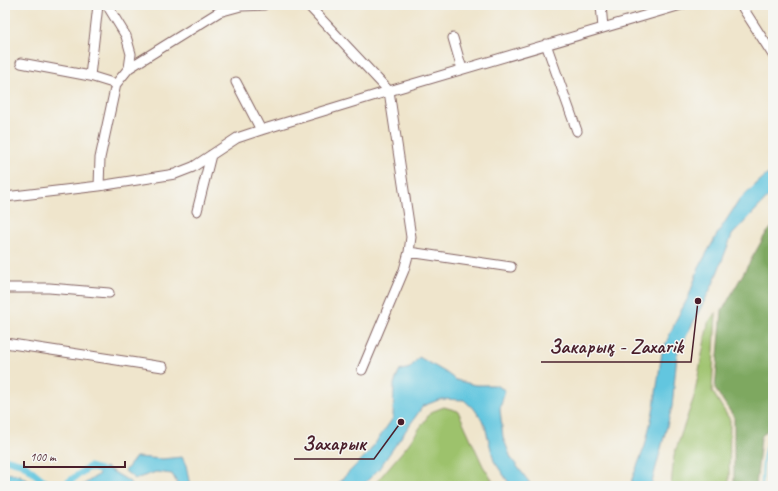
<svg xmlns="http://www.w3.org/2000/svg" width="778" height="491" viewBox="0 0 778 491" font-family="Caveat,sans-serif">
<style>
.green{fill:#9dc26c;stroke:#74704c}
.forest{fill:#7ea860;stroke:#646446}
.water{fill:#62c6df;stroke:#567285}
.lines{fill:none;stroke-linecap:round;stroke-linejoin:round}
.stream{stroke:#62c6df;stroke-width:2}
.canal{stroke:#62c6df;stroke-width:7}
.minor-casing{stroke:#846463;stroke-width:11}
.minor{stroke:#fff;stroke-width:9}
.leader{fill:none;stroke:#4a1f2b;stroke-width:1.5}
.callout-dot{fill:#4a1f2b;stroke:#f6f6f2;stroke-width:1.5}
.callout-label{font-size:20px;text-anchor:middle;font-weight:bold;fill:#4a1f2b;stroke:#f6f6f2;stroke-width:3;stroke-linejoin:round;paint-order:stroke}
</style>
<rect width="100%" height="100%" fill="#f6f6f2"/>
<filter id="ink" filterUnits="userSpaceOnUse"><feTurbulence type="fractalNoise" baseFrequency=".025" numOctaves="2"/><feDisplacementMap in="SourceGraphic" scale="8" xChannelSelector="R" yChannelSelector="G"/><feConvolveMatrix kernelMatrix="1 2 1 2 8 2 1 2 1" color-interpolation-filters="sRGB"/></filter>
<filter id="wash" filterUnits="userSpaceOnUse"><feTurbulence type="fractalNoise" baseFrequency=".012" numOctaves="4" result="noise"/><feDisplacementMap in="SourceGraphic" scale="16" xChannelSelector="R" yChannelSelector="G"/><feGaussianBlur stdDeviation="0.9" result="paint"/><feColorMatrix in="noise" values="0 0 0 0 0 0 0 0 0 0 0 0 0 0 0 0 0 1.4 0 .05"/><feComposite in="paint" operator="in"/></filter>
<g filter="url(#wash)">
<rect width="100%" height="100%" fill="#efe5cc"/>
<path class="green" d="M 716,312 L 712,391 L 730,420 L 729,486 L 671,486 L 674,455 L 694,397 L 708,323 Z
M 444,407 L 458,411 L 483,466 L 496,486 L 373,486 L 407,446 L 431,412 Z"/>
<path class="forest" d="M 773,226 L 773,424 L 761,437 L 756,486 L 734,486 L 734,417 L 715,389 L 722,311 L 765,235 Z"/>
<path class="water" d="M 773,171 L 773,192 L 732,235 L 713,284 L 677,354 L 672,407 L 651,486 L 631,486 L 632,479 L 645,446 L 654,407 L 662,352 L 677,318 L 689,296 L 699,267 L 719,231 L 740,199 L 764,177 Z
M 419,357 L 445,372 L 456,380 L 475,385 L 495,385 L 505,390 L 500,409 L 503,437 L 511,458 L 532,486 L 511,486 L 494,461 L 485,426 L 477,412 L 464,400 L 441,399 L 423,406 L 378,470 L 362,486 L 335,486 L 369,452 L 393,418 L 394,384 L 399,371 L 410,368 Z
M 136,457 L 162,459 L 182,457 L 186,465 L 190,486 L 176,486 L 177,483 L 172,474 L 156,472 L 135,479 L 125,471 Z
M 105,467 L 129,481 L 132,486 L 81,486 L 98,475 Z
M 8,473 L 19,475 L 37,486 L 5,486 L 5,474 Z"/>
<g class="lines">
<path class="stream" d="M 762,486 C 763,469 761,448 773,434"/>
<path class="canal" d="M 5,459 L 23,464 L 50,486
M 63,486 L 89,467 L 100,470 L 109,475"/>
</g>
</g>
<g filter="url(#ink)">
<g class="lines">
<defs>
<path id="minor" d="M 107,5 L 126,36 L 131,54 L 129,68
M 308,5 L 389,91 L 411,237 L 409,252 L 404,270 L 362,370
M 601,5 L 603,28
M 741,5 L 773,55
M 453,38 L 462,69
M 546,44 L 577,131
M 21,63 L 90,76 L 116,84 L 100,158 L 99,186
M 90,76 L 98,5
M 236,82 L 261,130
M 116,84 L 129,68 L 219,12 L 241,6 L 264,5
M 5,197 L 99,186 L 175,174 L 193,167 L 237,138 L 261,130 L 389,91 L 681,5
M 197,211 L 211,155
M 409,252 L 511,267
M 5,288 L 49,288 L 109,293
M 5,343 L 163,367"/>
</defs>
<use href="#minor" class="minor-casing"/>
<use href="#minor" class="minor"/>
</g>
</g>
<path class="leader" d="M698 301L691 362H541M401 422L374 459H294"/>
<g class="callout-dot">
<circle cx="698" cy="301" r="4"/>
<circle cx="401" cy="422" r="4"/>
</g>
<g class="callout-label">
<text x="616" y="353">Закарық - Zaxarik</text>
<text x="334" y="450">Захарык</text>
</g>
<rect width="778" height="491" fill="none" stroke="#f6f6f2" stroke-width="20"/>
<path d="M24 461v6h101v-6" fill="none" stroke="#4a1f2b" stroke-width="2"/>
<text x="30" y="461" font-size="12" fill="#4a1f2b" stroke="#f6f6f2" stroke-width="3" paint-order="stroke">100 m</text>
</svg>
